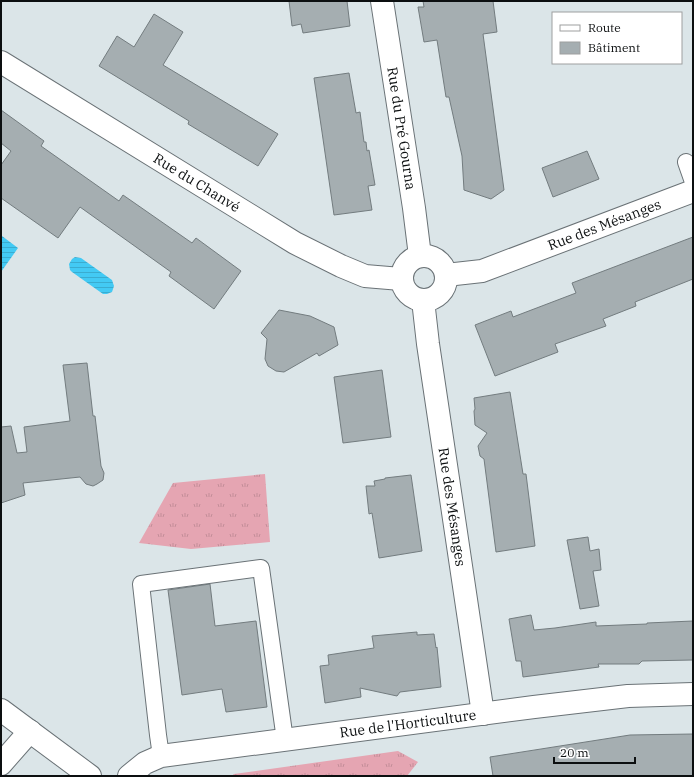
<svg xmlns="http://www.w3.org/2000/svg" width="694" height="777" viewBox="0 0 694 777" font-family="'IBM Plex Serif',serif">
<style>
.grass{fill:url(#grass-tufts)}
.water{fill:url(#water-rules)}
.building{fill:#a5aeb1;stroke:#737c7f}
.lines{fill:none;stroke-linecap:round;stroke-linejoin:round}
.service-casing{stroke:#6a7276;stroke-width:18}
.minor-casing{stroke:#6a7276;stroke-width:24}
.secondary-casing{stroke:#6a7276;stroke-width:24}
.service{stroke:#fff;stroke-width:16}
.minor{stroke:#fff;stroke-width:22}
.secondary{stroke:#fff;stroke-width:22}
.labels{text-anchor:middle;stroke-width:4;stroke-linejoin:round;paint-order:stroke}
.street-label{font-size:14px;fill:#0c0f10;stroke:#fff}
</style>
<defs>
<pattern id="grass-tufts" width="24" height="20" patternUnits="userSpaceOnUse"><rect width="24" height="20" fill="#e5a5b2"/><path d="M3 7l-1-3M5 7V3M7 7l1-3M15 17l-1-3M17 17v-4M19 17l1-3" fill="none" stroke="#c38d98"/></pattern>
<pattern id="water-rules" width="6" height="5" patternUnits="userSpaceOnUse"><rect width="6" height="5" fill="#43caf4"/><path d="M0 2.5h6" fill="none" stroke="#3aacd0"/></pattern>
</defs>
<rect width="100%" height="100%" fill="#dbe5e8"/>
<path class="grass" d="M 265,474 L 270,542 L 191,549 L 139,543 L 173,483 Z
M 398,751 L 418,762 L 407,776 L 232,776 L 234,774 Z"/>
<path class="water" d="M 2,236 L 18,248 L 1,272 L 1,237 Z
M 75,257 L 81,258 L 112,280 L 114,286 L 112,292 L 107,294 L 103,294 L 72,272 L 70,270 L 69,264 L 72,259 Z"/>
<path class="building" d="M 289,1 L 347,1 L 350,26 L 303,33 L 301,24 L 292,26 Z
M 423,1 L 493,1 L 497,32 L 483,34 L 504,190 L 491,199 L 464,190 L 462,156 L 449,97 L 446,97 L 437,40 L 424,42 L 418,7 L 424,7 Z
M 154,14 L 183,32 L 163,65 L 278,134 L 258,166 L 188,124 L 189,121 L 99,66 L 117,36 L 134,47 Z
M 349,73 L 356,113 L 360,112 L 364,142 L 366,142 L 367,151 L 369,150 L 375,185 L 368,186 L 372,210 L 334,215 L 322,132 L 314,78 Z
M 1,110 L 44,141 L 41,146 L 119,201 L 123,195 L 192,243 L 196,238 L 241,271 L 214,309 L 169,276 L 171,272 L 80,207 L 58,238 L 1,198 L 1,165 L 11,151 L 1,143 Z
M 587,151 L 599,179 L 553,197 L 542,168 Z
M 693,237 L 693,279 L 635,302 L 636,306 L 603,319 L 606,326 L 555,344 L 558,352 L 495,376 L 475,325 L 511,311 L 513,317 L 576,293 L 572,283 Z
M 279,310 L 310,316 L 334,327 L 338,345 L 319,356 L 317,353 L 284,372 L 276,371 L 268,366 L 265,359 L 267,339 L 261,333 Z
M 87,363 L 93,416 L 95,416 L 101,466 L 104,473 L 103,480 L 97,484 L 93,486 L 86,484 L 80,477 L 23,483 L 25,495 L 1,503 L 1,427 L 11,426 L 17,453 L 27,452 L 24,427 L 70,421 L 63,365 Z
M 382,370 L 391,437 L 343,443 L 334,377 Z
M 510,392 L 523,474 L 526,474 L 535,546 L 496,552 L 484,459 L 480,456 L 478,446 L 487,433 L 475,425 L 474,411 L 475,409 L 474,398 Z
M 411,475 L 422,551 L 379,558 L 372,513 L 369,514 L 366,486 L 375,486 L 374,481 L 385,479 L 385,478 Z
M 588,537 L 590,551 L 599,549 L 601,570 L 593,571 L 599,606 L 580,609 L 567,540 Z
M 210,584 L 215,626 L 256,621 L 267,707 L 226,712 L 222,689 L 182,695 L 168,590 Z
M 531,615 L 534,630 L 555,628 L 596,622 L 596,626 L 647,624 L 647,623 L 693,621 L 693,660 L 642,661 L 639,664 L 598,664 L 599,667 L 523,677 L 521,661 L 516,661 L 509,619 Z
M 417,632 L 417,635 L 434,634 L 436,648 L 437,647 L 441,687 L 400,692 L 397,696 L 360,688 L 361,697 L 325,703 L 320,666 L 329,665 L 328,655 L 374,648 L 372,636 Z
M 693,734 L 693,776 L 493,776 L 490,757 L 630,735 Z"/>
<g class="lines">
<defs>
<path id="service" d="M 686,162 L 693,182
M 161,756 L 158,735 L 141,584 L 261,568 L 285,740"/>
<g id="minor">
<path id="s1" d="M 382,1 L 414,208 L 420,256"/>
<path id="s2" d="M 1,62 L 295,243 L 341,266 L 365,276 L 401,279"/>
<circle cx="424" cy="278" r="22"/>
<path id="s3" d="M 446,275 L 482,271 L 693,191"/>
<path id="s4" d="M 423,300 L 428,344 L 483,714"/>
<path d="M 1,764 L 30,731"/>
<path id="s5" d="M 129,776 L 145,763 L 161,756 L 534,707 L 628,696 L 693,694"/>
</g>
<path id="secondary" d="M 1,710 L 90,776"/>
</defs>
<use href="#service" class="service-casing"/>
<use href="#minor" class="minor-casing"/>
<use href="#secondary" class="secondary-casing"/>
<use href="#service" class="service"/>
<use href="#minor" class="minor"/>
<use href="#secondary" class="secondary"/>
</g>
<g class="labels">
<g class="street-label">
<text dy="5" stroke="none"><textPath href="#s1" startOffset="129">Rue du Pré Gourna</textPath></text>
<text dy="5" stroke="none"><textPath href="#s2" startOffset="230">Rue du Chanvé</textPath></text>
<text dy="5" stroke="none"><textPath href="#s3" startOffset="167">Rue des Mésanges</textPath></text>
<text dy="5" stroke="none"><textPath href="#s4" startOffset="209">Rue des Mésanges</textPath></text>
<text dy="5" stroke="none"><textPath href="#s5" startOffset="287">Rue de l'Horticulture</textPath></text>
</g>
</g>
<rect width="694" height="777" fill="none" stroke="#0c0f10" stroke-width="4"/>
<rect x="552" y="12" width="130" height="52" fill="#ffffff" stroke="#9e9f9f"/>
<rect x="560" y="25" width="20" height="6" fill="#ffffff" stroke="#9e9f9f"/>
<text x="588" y="32" font-size="12" fill="#0c0f10">Route</text>
<rect x="560" y="42" width="20" height="12" fill="#a5aeb1" stroke="#9e9f9f"/>
<text x="588" y="52" font-size="12" fill="#0c0f10">Bâtiment</text>
<path d="M554 757v6h81v-6" fill="none" stroke="#0c0f10" stroke-width="2"/>
<text x="560" y="757" font-size="12" fill="#0c0f10" stroke="#ffffff" stroke-width="3" paint-order="stroke">20 m</text>
</svg>
